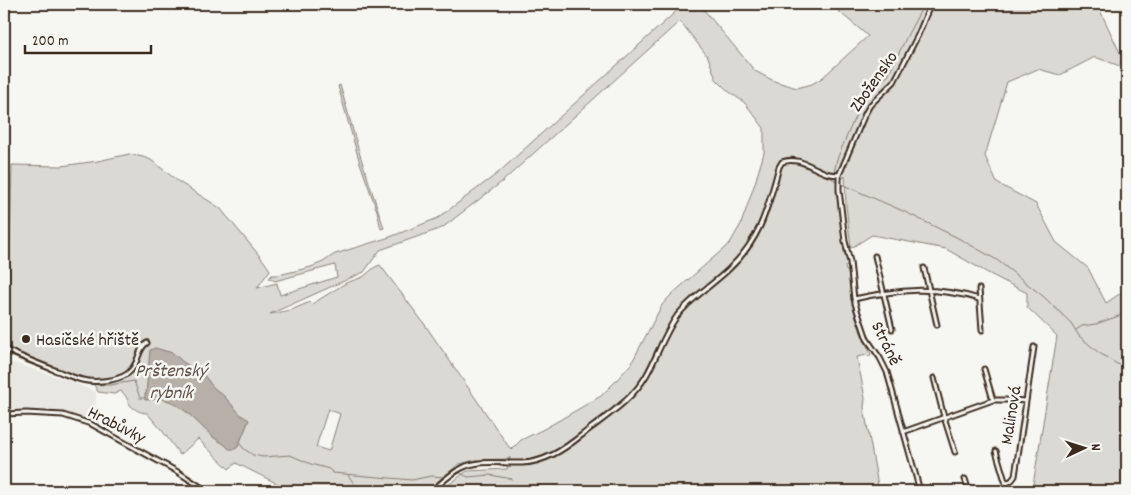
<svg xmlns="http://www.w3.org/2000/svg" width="1131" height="495" viewBox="0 0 1131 495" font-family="Dekko,sans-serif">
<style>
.built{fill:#e8e7e2}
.green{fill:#dad9d3;stroke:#8a8278;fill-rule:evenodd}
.water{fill:#b6b0a9;stroke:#857a71}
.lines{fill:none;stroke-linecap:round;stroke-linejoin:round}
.stream{stroke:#857a71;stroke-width:1}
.street-casing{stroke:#3b2a1e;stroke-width:7}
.street{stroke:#f6f6f2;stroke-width:3}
.poi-dot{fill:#3b2a1e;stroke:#f6f6f2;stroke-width:2}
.labels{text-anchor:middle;stroke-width:5;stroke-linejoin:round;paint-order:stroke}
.street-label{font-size:18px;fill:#3b2a1e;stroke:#f6f6f2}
.poi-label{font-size:18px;fill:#3b2a1e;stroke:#f6f6f2;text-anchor:start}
.water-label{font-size:19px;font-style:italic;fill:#605248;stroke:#f6f6f2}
</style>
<rect width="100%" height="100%" fill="#f6f6f2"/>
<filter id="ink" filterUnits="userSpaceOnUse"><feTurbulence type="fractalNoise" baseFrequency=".02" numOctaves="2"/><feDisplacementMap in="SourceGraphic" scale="10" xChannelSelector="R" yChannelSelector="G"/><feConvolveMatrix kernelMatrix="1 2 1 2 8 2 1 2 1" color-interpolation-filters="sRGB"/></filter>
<g filter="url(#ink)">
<path class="built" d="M 4,361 L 17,364 L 70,381 L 96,392 L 95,422 L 91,422 L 74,416 L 41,411 L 24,411 L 4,412 Z"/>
<path class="green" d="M 680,4 L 699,4 L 755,71 L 774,81 L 797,88 L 812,84 L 822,78 L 868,36 L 830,4 L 1097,4 L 1122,57 L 1120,66 L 1095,57 L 1060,75 L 1038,69 L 1007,82 L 985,156 L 997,183 L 1036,204 L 1056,242 L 1088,268 L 1106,303 L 1127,289 L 1127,491 L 1032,491 L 1057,336 L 1027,307 L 1027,293 L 988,273 L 946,249 L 872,235 L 851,248 L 846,205 L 845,176 L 837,184 L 844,253 L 848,265 L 845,266 L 846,271 L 848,271 L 852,304 L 861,333 L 871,354 L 869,357 L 867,355 L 857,357 L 865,398 L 864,408 L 879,491 L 440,491 L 467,471 L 507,469 L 510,457 L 508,459 L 476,460 L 459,464 L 426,491 L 303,491 L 282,486 L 236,463 L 229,469 L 198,439 L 180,455 L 164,433 L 147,413 C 142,413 135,410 131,406 C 127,401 128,397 121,391 L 114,394 L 98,392 L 90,378 L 75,375 L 4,347 L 4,167 L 8,170 L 5,232 L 7,285 L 9,285 L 12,165 L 61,166 L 98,161 L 129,154 L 143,157 L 151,160 L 179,182 L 220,208 L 263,260 L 270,270 L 257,288 L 277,283 L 280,295 L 337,277 L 335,265 L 275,281 L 269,278 L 272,275 L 279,275 L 311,267 L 323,262 L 335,254 L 390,237 L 438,218 L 498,173 L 682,6 ZM 680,21 L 708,57 L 716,79 L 728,91 L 745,103 L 764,128 L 764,153 L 755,183 L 741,224 L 730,243 L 671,295 L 662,305 L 631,364 L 613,384 L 601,396 L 544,429 L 521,440 L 511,450 L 423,322 L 380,265 L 375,267 L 363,277 L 346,283 L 312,304 L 310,302 L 291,310 L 270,314 L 364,272 L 380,250 L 442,228 L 503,181 ZM 328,409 L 340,414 L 329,451 L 316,447 Z
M 340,85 L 360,155 L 384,228 L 381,229 L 377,211 L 359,160 L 338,86 Z"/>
<path class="water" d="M 155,348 L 173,353 L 183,362 L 204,375 L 212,386 L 225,397 L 241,415 L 249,420 L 238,447 L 235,449 L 229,449 C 223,442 219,442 213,437 C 199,425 180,401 161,399 C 156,399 150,400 145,400 L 145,394 L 146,394 L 150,350 Z"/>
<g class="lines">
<path class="stream" d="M 834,172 L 837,159 L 858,110 L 874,87 L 888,76 L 907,36 L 924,4
M 831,178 L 838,182
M 841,184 L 903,211 L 958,238 L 997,260 L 1044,297 L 1071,323 L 1079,336 L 1098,352 L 1117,364 L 1127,367
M 1076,330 L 1082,326 L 1096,324 L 1127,313
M 4,353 L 27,363 L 82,382 L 99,385 L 110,385 L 134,381 L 140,398 L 145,398
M 239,442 L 243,448 L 253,455 L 263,457 L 290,455 L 311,464 L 329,469 L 333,473 L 412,480 L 431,476 L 444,477
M 348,475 L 355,485 L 357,491
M 448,477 L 451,478 L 460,473 L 468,477 L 490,475 L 512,479"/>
<defs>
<path id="street" d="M 875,256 L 892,329
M 924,268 L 937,325
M 979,289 L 982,330
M 854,299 C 899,289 935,286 979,299
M 4,349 C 21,357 39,364 57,371 C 65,374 74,378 82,380 C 94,383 117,381 127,374 C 140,365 137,348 147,343
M 934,378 L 944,417 L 955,452
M 993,400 L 1012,400 L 1026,401
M 4,414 L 26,413 L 63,415 L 91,424 L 178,472 L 207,491
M 903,432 L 993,400 L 984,369
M 996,451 L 1008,491
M 965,479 L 969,491
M 1006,484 L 1012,480 L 1015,476 L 1034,347
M 432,491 C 441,483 451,473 462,468 C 480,459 502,464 522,463 C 533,463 544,459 554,454 C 568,447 579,437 591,428 C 611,413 633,398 646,376 C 657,357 664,334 677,316 C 691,298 711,286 728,270 C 761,239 767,210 779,167 L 782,162 C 799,156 811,168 826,173 C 830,175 834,174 839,175
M 920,491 L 887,372 L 880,358 L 867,339 L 857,310 L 854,299 L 850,262 L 845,241 L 839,190 L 839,175 L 865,114 L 870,105 L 894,82 L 918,35 L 929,8 L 931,4"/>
</defs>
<use href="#street" class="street-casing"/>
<use href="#street" class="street"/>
</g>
</g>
<circle class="poi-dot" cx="26" cy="339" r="5"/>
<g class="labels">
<g class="street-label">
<text transform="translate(873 81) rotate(-55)" y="6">Zbožensko</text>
<text transform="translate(887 343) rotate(64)" y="6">Stráně</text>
<text transform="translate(1010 415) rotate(-81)" y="6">Malinová</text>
<text transform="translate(117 424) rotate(27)" y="6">Hrabůvky</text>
</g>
<g class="poi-label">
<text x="36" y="345">Hasičské hřiště</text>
</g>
<g class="water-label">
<text x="171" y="376">Prštenský<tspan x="171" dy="22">rybník</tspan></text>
</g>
</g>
<rect width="1131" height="495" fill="none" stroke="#f6f6f2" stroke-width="20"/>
<rect x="10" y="10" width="1111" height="475" fill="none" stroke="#3b2a1e" stroke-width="2" filter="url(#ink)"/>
<g transform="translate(1084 448) rotate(86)" stroke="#f6f6f2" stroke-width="4" paint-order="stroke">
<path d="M0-4L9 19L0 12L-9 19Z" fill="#3b2a1e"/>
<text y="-8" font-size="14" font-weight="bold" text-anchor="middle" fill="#3b2a1e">N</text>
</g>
<path d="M25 45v8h126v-8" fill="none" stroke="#3b2a1e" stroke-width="2.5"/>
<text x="32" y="45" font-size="15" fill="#3b2a1e" stroke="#f6f6f2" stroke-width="4" paint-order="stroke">200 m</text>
</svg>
